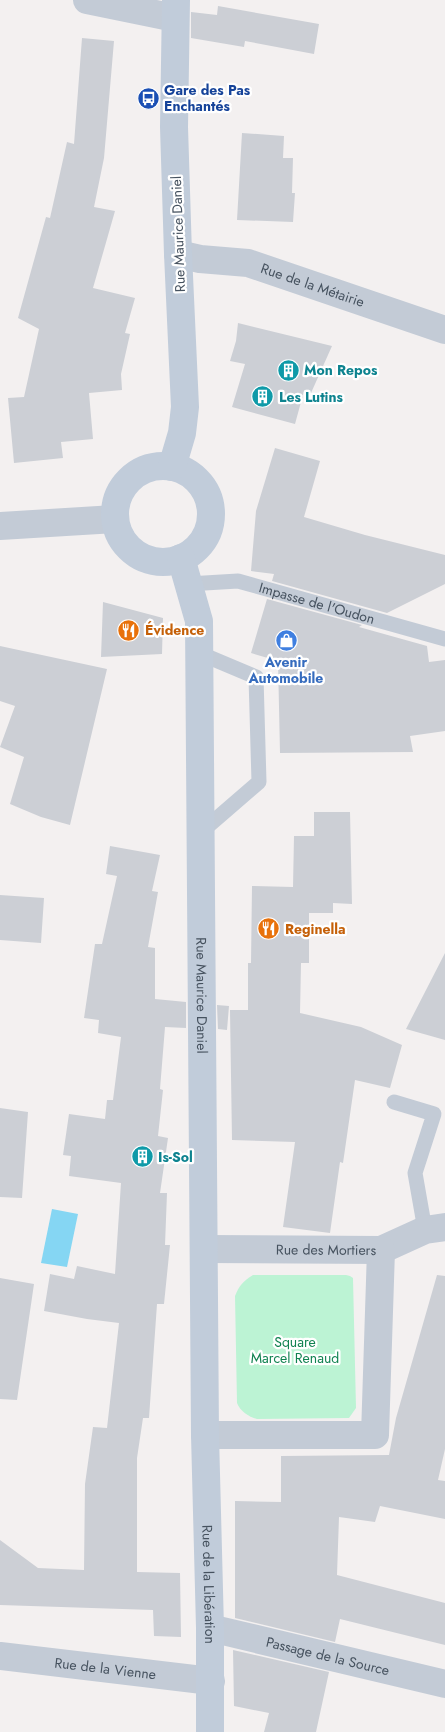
<svg xmlns="http://www.w3.org/2000/svg" width="445" height="1732" viewBox="0 0 445 1732" font-family="Jost,sans-serif">
<style>
.green{fill:#bcf3d4}
.water{fill:#85d6f3}
.building{fill:#cccfd5}
.lines{fill:none;stroke-linecap:round;stroke-linejoin:round}
.lane{stroke:#c3cbd6;stroke-width:15}
.street{stroke:#c3cbd6;stroke-width:28}
.secondary{stroke:#c1ccda;stroke-width:28}
.labels{text-anchor:middle;stroke-width:4.5;stroke-linejoin:round;paint-order:stroke}
.transit-label{font-size:14px;font-weight:bold;fill:#164399;stroke:#fff;text-anchor:start}
.street-label{font-size:14px;fill:#46525f;stroke:#fff}
.culture-label{font-size:14px;font-weight:bold;fill:#0d838f;stroke:#fff;text-anchor:start}
.food-label{font-size:14px;font-weight:bold;fill:#c56008;stroke:#fff;text-anchor:start}
.shop-label{font-size:14px;font-weight:bold;fill:#366cbe;stroke:#fff}
.park-label{font-size:14px;fill:#108250;stroke:#fff}
</style>
<rect width="100%" height="100%" fill="#f3f0f0"/>
<path class="green" d="M 253,1275 L 346,1275 L 350,1276 L 353,1278 L 356,1408 L 349,1418 L 257,1419 C 249,1417 240,1411 237,1403 L 235,1296 C 239,1286 243,1281 253,1275 Z"/>
<path class="water" d="M 52,1209 L 78,1214 L 67,1267 L 41,1263 Z"/>
<path class="building" d="M 218,6 L 319,24 L 314,54 L 245,41 L 244,47 L 191,38 L 191,12 L 217,15 Z
M 82,38 L 114,41 L 104,158 L 94,207 L 115,211 L 93,288 L 135,298 L 125,333 L 130,334 L 121,374 L 122,390 L 89,393 L 93,439 L 61,442 L 63,458 L 14,463 L 8,398 L 24,397 L 39,329 L 18,318 L 46,217 L 50,218 L 67,142 L 74,144 Z
M 242,133 L 284,136 L 283,158 L 293,158 L 292,193 L 295,193 L 293,222 L 237,220 Z
M 238,323 L 332,346 L 311,393 L 304,391 L 295,424 L 232,407 L 245,364 L 230,361 L 236,341 Z
M 275,448 L 320,461 L 304,517 L 365,535 L 445,555 L 445,584 L 387,613 L 272,581 L 274,574 L 251,571 L 256,511 Z
M 267,599 L 362,625 L 359,627 L 427,646 L 429,662 L 445,660 L 445,731 L 410,736 L 413,752 L 280,753 L 278,661 L 251,653 Z
M 103,602 L 163,618 L 162,654 L 101,657 Z
M 0,646 L 107,669 L 70,825 L 41,817 L 10,804 L 24,757 L 0,747 L 15,706 L 0,701 Z
M 314,812 L 350,812 L 352,904 L 333,903 L 333,913 L 309,913 L 309,963 L 301,963 L 300,1013 L 361,1027 L 402,1045 L 390,1088 L 355,1080 L 343,1163 L 340,1162 L 330,1233 L 283,1227 L 295,1142 L 232,1140 L 230,1010 L 248,1010 L 248,963 L 251,963 L 252,886 L 293,887 L 294,836 L 314,836 Z
M 110,846 L 160,855 L 152,891 L 158,892 L 148,947 L 155,948 L 155,999 L 186,1002 L 186,1028 L 165,1027 L 160,1089 L 163,1090 L 158,1136 L 168,1138 L 160,1193 L 167,1193 L 165,1245 L 170,1245 L 164,1304 L 157,1304 L 149,1418 L 143,1418 L 137,1458 L 137,1572 L 180,1573 L 181,1637 L 154,1636 L 153,1610 L 0,1605 L 0,1540 L 38,1568 L 84,1570 L 85,1484 L 93,1427 L 107,1428 L 119,1323 L 87,1319 L 44,1311 L 50,1274 L 74,1279 L 77,1266 L 115,1274 L 121,1183 L 69,1176 L 71,1156 L 63,1155 L 69,1114 L 105,1119 L 107,1100 L 113,1100 L 121,1037 L 98,1033 L 99,1020 L 84,1018 L 95,944 L 102,944 L 117,876 L 106,874 Z
M 0,895 L 44,898 L 41,943 L 0,940 Z
M 445,953 L 445,1040 L 406,1029 Z
M 217,1005 L 229,1006 L 227,1030 L 218,1029 Z
M 0,1108 L 28,1112 L 22,1198 L 0,1197 Z
M 437,1275 L 445,1276 L 445,1449 L 438,1480 L 445,1481 L 445,1519 L 380,1506 L 375,1522 L 339,1517 L 337,1575 L 445,1603 L 445,1645 L 340,1619 L 335,1642 L 235,1618 L 235,1501 L 281,1502 L 281,1456 L 389,1455 L 396,1418 Z
M 0,1278 L 34,1284 L 17,1400 L 0,1399 Z
M 233,1650 L 329,1672 L 316,1732 L 264,1732 L 269,1713 L 234,1706 Z"/>
<g class="lines">
<g class="lane">
<path id="s1" d="M 188,584 L 238,581 L 445,639"/>
<path d="M 199,653 L 256,677 L 259,782 L 200,833"/>
<path d="M 394,1102 L 434,1114 L 415,1173 L 425,1230"/>
</g>
<g class="street">
<path d="M 87,0 L 175,18"/>
<path id="s2" d="M 178,254 L 200,259 L 248,263 L 445,330"/>
<path d="M 0,526 L 115,519"/>
<path id="s3" d="M 204,1249 L 381,1250 L 425,1230 L 445,1227"/>
<path d="M 205,1435 L 375,1435 L 381,1250"/>
<path id="s4" d="M 210,1628 L 445,1684"/>
<path id="s5" d="M 0,1656 L 211,1681"/>
</g>
<g class="secondary">
<circle cx="163" cy="514" r="48"/>
<path d="M 172,467 L 182,433 L 185,407 L 178,254 L 174,127 L 176,0"/>
<path id="s6" d="M 181,558 L 199,621 L 205,1435 L 210,1628 L 210,1732"/>
</g>
</g>
<defs>
<symbol id="bus-disc" viewBox="-11 -11 22 22"><circle r="9.5" fill="#1a4fb4" stroke="#fff"/><path d="M-5-6H5V4H4V6H2V4H-2V6H-4V4H-5ZM-3.5-4V0h7V-4ZM-3.5 1.2v1.5H-2V1.2ZM2 1.2v1.5H3.5V1.2Z" fill="#fff"/></symbol>
<symbol id="building-disc" viewBox="-11 -11 22 22"><circle r="9.5" fill="#0f9aa8" stroke="#fff"/><path d="M-4-6H4V6H1V3H-1V6H-4ZM-2.5-4.3h1.7v1.8h-1.7ZM.8-4.3h1.7v1.8H.8ZM-2.5-1h1.7V.8h-1.7ZM.8-1h1.7V.8H.8Z" fill="#fff"/></symbol>
<symbol id="restaurant-disc" viewBox="-11 -11 22 22"><circle r="9.5" fill="#e8710a" stroke="#fff"/><path d="M-5-6h1v4h1v-4h1v4h1v-4h1v5L-1.5 .5V6h-2V.5L-5-1ZM5-6V6H3V1.5H1.5Q1.5-4 5-6Z" fill="#fff"/></symbol>
<symbol id="shop-disc" viewBox="-11 -11 22 22"><circle r="9.5" fill="#3f7fe0" stroke="#fff"/><path d="M-5-2.5h2.3a2.7 3.5 0 0 1 5.4 0H5L5.5 6h-11ZM-1.5-2.5h3a1.5 2.3 0 0 0-3 0Z" fill="#fff"/></symbol>
</defs>
<g fill-rule="evenodd">
<use href="#bus-disc" x="136" y="86" width="25" height="25"/>
<use href="#building-disc" x="276" y="358" width="25" height="25"/>
<use href="#building-disc" x="250" y="384" width="25" height="25"/>
<use href="#restaurant-disc" x="116" y="618" width="25" height="25"/>
<use href="#shop-disc" x="274" y="628" width="25" height="25"/>
<use href="#restaurant-disc" x="256" y="916" width="25" height="25"/>
<use href="#building-disc" x="130" y="1144" width="25" height="25"/>
</g>
<g class="labels">
<g class="transit-label">
<text x="164" y="95">Gare des Pas<tspan x="164" dy="16">Enchantés</tspan></text>
</g>
<g class="street-label">
<text transform="translate(178 234) rotate(-92)" y="5">Rue Maurice Daniel</text>
<text dy="5" stroke="none"><textPath href="#s2" startOffset="139">Rue de la Métairie</textPath></text>
<text dy="5" stroke="none"><textPath href="#s1" startOffset="132">Impasse de l'Oudon</textPath></text>
<text dy="5" stroke="none"><textPath href="#s6" startOffset="440">Rue Maurice Daniel</textPath></text>
<text dy="5" stroke="none"><textPath href="#s3" startOffset="122">Rue des Mortiers</textPath></text>
<text dy="5" stroke="none"><textPath href="#s6" startOffset="1029">Rue de la Libération</textPath></text>
<text dy="5" stroke="none"><textPath href="#s4" startOffset="121">Passage de la Source</textPath></text>
<text dy="5" stroke="none"><textPath href="#s5" startOffset="106">Rue de la Vienne</textPath></text>
</g>
<g class="culture-label">
<text x="304" y="375">Mon Repos</text>
<text x="279" y="402">Les Lutins</text>
<text x="158" y="1162">Is-Sol</text>
</g>
<g class="food-label">
<text x="145" y="635">Évidence</text>
<text x="285" y="934">Reginella</text>
</g>
<g class="shop-label">
<text x="286" y="667">Avenir<tspan x="286" dy="16">Automobile</tspan></text>
</g>
<g class="park-label">
<text x="295" y="1347">Square<tspan x="295" dy="16">Marcel Renaud</tspan></text>
</g>
</g>
</svg>
